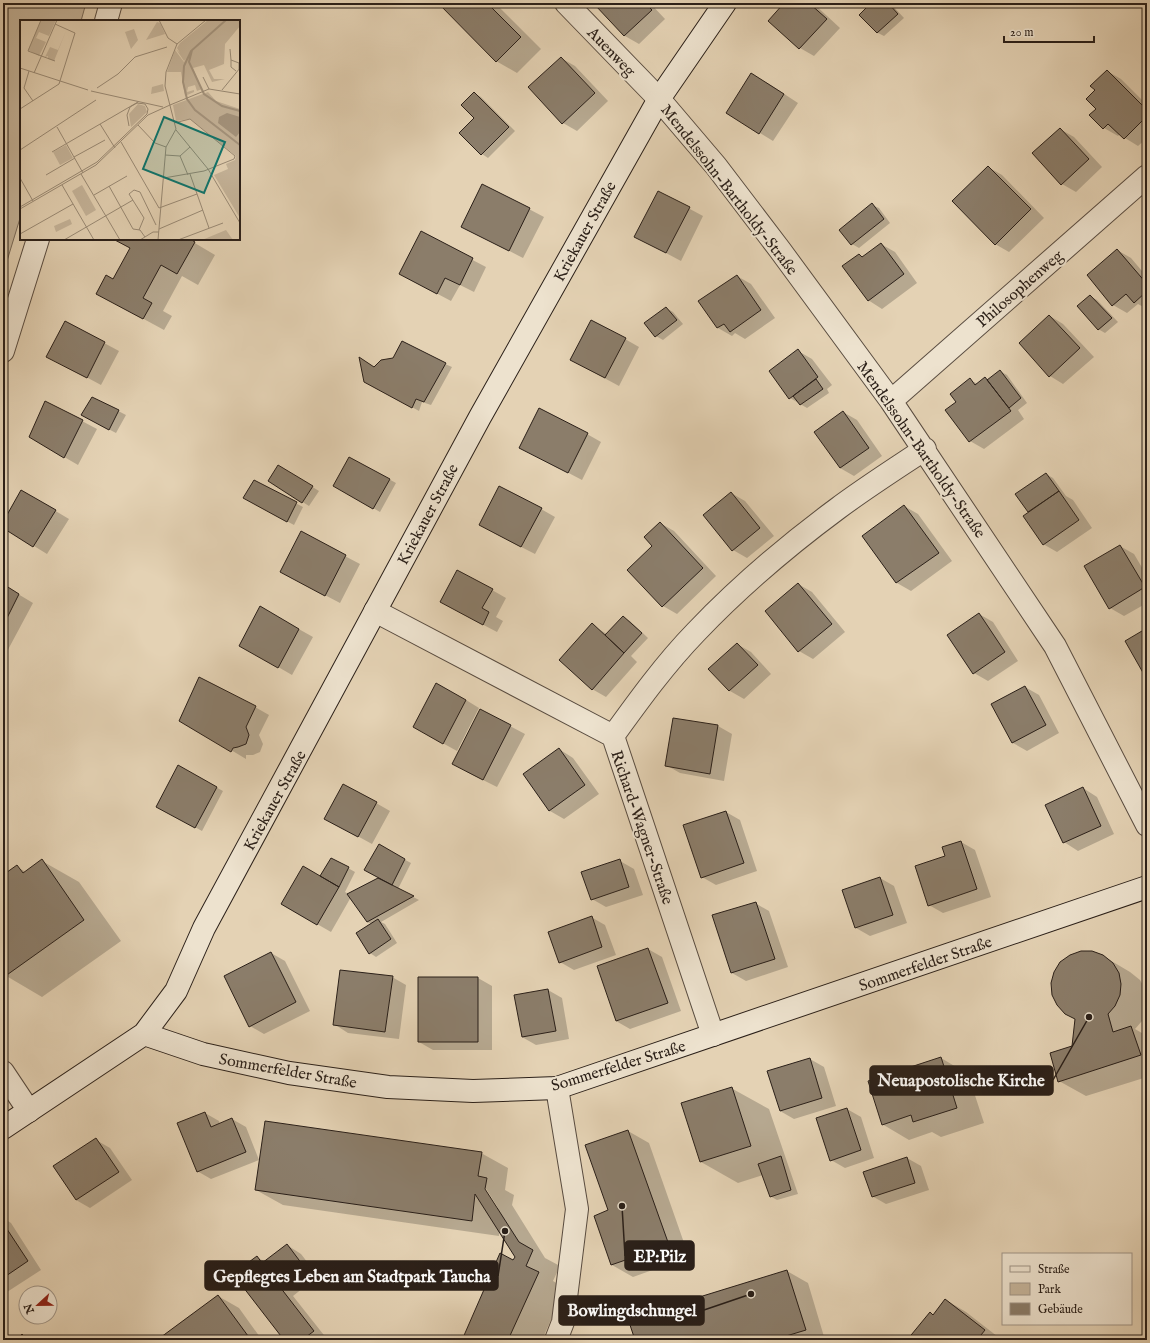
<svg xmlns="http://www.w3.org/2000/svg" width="1150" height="1343" viewBox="0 0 1150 1343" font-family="'IM FELL English',serif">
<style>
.green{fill:#c5b49a;stroke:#786a5a}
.shadow{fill:#0003;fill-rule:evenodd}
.building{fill:#8b7d6a;stroke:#2b2019}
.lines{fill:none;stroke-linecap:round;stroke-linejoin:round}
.street-casing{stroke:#594c40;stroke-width:24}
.secondary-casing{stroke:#2b2019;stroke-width:24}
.street{stroke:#ede2ce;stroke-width:22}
.secondary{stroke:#ede2ce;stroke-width:22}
.labels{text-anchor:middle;stroke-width:4;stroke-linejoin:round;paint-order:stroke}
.street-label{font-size:16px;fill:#2b2019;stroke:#ede2ce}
.inset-river{fill:none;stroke:#a5957f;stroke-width:2}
.inset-road{fill:none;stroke:#9a8b76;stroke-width:1}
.view{fill:#0f766e;fill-opacity:0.15;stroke:#0f766e;stroke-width:2}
.inset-edge{fill:none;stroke:#2b2019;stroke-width:2}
.leader{fill:none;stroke:#2b2019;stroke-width:1.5}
.callout-dot{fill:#2b2019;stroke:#ede2ce;stroke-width:1.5}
.callout{fill:#2b2019;stroke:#2b2019;stroke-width:1.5}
.callout-label{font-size:17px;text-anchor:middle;font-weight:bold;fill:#fff}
</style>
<rect width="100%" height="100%" fill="#e4d2b4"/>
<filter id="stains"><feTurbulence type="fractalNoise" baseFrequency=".005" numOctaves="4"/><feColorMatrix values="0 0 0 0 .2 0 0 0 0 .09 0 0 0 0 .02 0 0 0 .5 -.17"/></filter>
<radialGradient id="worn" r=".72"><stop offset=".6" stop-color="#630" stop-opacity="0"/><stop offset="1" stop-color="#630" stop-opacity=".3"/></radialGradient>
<path class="green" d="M 3,3 L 86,3 L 81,21 L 21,21 L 21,215 L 3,274 Z"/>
<path class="shadow" d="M 291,3 L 304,3 L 300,8 Z
M 439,3 L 495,3 L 541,49 L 517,73 L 496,61 Z
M 598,3 L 650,3 L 665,19 L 639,44 L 625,36 L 596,5 Z
M 786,3 L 813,3 L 840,28 L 814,56 L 800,48 L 770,21 Z
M 872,3 L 890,3 L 904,18 L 884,36 L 878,33 L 861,15 Z
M 561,58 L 575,66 L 608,101 L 577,131 L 563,123 L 530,87 Z
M 1107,71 L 1121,79 L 1147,105 L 1147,138 L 1138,146 L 1125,138 L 1120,134 L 1118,136 L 1104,128 L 1097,109 L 1096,90 Z
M 766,82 L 798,103 L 773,141 L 760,133 Z
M 474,93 L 481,97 L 515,131 L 488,158 L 482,154 L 461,133 L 476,118 Z
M 1060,129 L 1074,137 L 1102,167 L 1076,192 L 1062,184 Z
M 988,167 L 1002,175 L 1044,218 L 1009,252 L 995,244 Z
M 483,185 L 544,217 L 523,258 L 476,234 Z
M 658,192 L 703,216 L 681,261 L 649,244 Z
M 872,205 L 879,208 L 890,223 L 859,248 L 852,244 L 841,230 Z
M 421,233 L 486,267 L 474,292 L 460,285 L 451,301 L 400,274 Z
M 115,239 L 188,239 L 215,255 L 198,285 L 182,276 L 163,311 L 172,316 L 164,330 L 118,305 L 114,281 L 131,248 Z
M 881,244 L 895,252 L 917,283 L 882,309 L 868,300 L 859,255 L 863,257 Z
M 1117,250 L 1131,258 L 1147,277 L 1147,309 L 1138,304 L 1127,313 L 1113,305 Z
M 737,276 L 751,284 L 775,318 L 745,339 L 735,333 L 732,336 L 718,328 L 700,302 Z
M 1090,296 L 1097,300 L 1118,322 L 1105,333 L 1098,329 Z
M 666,308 L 673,312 L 683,324 L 663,340 L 656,336 Z
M 1050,316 L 1063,324 L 1094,357 L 1063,384 L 1050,376 Z
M 65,322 L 119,351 L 101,385 L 62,364 Z
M 625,339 L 639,347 L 619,386 L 571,360 Z
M 798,351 L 812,359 L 832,385 L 827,389 L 829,393 L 807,408 L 790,398 Z
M 445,364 L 452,367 L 431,405 L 422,402 L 419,411 L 365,381 L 375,368 Z
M 1000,371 L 1007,375 L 1027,403 L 1018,410 L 1024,419 L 984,449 L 970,441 L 946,410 L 957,402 L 970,380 L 978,384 L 985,378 L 988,380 Z
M 93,398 L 126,415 L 116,433 L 89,419 Z
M 46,402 L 97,429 L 78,465 L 30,437 Z
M 843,412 L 857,420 L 882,456 L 854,476 L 840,468 Z
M 587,434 L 601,442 L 582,480 L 521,448 Z
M 350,458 L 396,483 L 380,512 L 335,486 Z
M 285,470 L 319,491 L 309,506 L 269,481 Z
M 1046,474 L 1053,478 L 1066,496 L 1073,500 L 1092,528 L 1057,552 L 1043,544 L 1029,513 L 1016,495 Z
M 255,482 L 303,507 L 294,525 L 251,502 Z
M 22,491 L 69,519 L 47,554 L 3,527 L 3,524 Z
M 731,493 L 745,501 L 774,536 L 747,558 L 733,550 Z
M 904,506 L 918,514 L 952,561 L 911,591 L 897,583 L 863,536 Z
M 541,509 L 555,517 L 535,554 L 494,533 Z
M 660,523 L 674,531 L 716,576 L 677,614 L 663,606 L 653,546 Z
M 301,533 L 360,564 L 340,603 L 281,572 Z
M 1120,546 L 1134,554 L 1147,576 L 1147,603 L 1124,616 L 1110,608 Z
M 798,584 L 812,592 L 845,632 L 813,659 L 799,651 Z
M 3,585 L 33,603 L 3,659 Z
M 492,590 L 506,598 L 496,617 L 503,621 L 497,632 L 455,610 Z
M 261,608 L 313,637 L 292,675 L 240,645 Z
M 979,614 L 993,622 L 1018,661 L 988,681 L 974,673 Z
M 623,617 L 630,621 L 648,638 L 631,656 L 637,662 L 606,697 L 592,689 L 592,625 L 607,634 Z
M 737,644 L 751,652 L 771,674 L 744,699 L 730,691 L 710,669 Z
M 1025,687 L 1039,695 L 1059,733 L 1027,751 L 1013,743 Z
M 466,700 L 479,708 L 457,751 L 428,735 Z
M 255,707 L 269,715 L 259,735 L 263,744 L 260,752 L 253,755 L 246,755 L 246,759 L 181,720 Z
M 481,711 L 525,734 L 497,787 L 467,772 Z
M 718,726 L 732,734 L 724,781 L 680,773 L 666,765 Z
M 559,749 L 573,758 L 599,794 L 564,819 L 550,811 L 524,774 Z
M 179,767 L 223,791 L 202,831 L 157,806 Z
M 1083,788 L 1097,797 L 1114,834 L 1078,851 L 1064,842 Z
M 376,803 L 390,811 L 372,844 L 339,826 Z
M 726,812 L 740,820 L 757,871 L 716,885 L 702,877 Z
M 961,842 L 975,850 L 991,897 L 943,913 L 929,905 L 946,857 Z
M 379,846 L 411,863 L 398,889 L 419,900 L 381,922 L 385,924 L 397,943 L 376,957 L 370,953 L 372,924 L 367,922 L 351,897 L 331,932 L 282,904 L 321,878 L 348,868 L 355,872 L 345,892 L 349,894 L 380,878 Z
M 42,861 L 79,882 L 121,941 L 42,997 L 3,974 L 3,876 L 17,867 L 26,872 Z
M 620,861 L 634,869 L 643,895 L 606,907 L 592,899 Z
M 880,878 L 894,886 L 907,923 L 870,936 L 856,928 Z
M 755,903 L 769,911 L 788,967 L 746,981 L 732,973 Z
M 591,917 L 605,925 L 616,955 L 574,970 L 560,962 Z
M 648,949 L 662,957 L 681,1011 L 630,1029 L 616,1021 Z
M 271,953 L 285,961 L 310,1011 L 264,1034 L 250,1026 Z
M 1103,956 L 1130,972 L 1140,980 L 1145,989 L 1147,996 L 1147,1011 L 1142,1021 L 1135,1029 L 1147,1036 L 1147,1077 L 1086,1096 L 1059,1081 L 1073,1047 Z
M 392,977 L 406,985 L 399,1039 L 348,1033 L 334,1024 Z
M 478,978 L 492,986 L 492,1050 L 433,1050 L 419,1042 Z
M 548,990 L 562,998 L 569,1039 L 536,1045 L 522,1037 Z
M 941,1058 L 968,1074 L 984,1123 L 941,1137 L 932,1132 L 909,1140 L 882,1124 Z
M 810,1059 L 824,1067 L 836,1106 L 794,1119 L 780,1111 Z
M 731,1088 L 769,1109 L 798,1194 L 777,1200 L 770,1196 L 763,1175 L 738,1183 L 701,1162 Z
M 847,1109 L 861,1117 L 874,1158 L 845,1168 L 831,1160 Z
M 205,1113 L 219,1121 L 220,1124 L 232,1119 L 246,1127 L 259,1160 L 211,1179 L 197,1171 Z
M 628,1131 L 649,1143 L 689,1257 L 633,1277 L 612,1265 L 609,1210 Z
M 96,1140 L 110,1148 L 132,1180 L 90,1208 L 76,1200 Z
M 481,1153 L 508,1168 L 505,1190 L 514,1195 L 512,1205 L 545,1258 L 560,1266 L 553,1281 L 565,1288 L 542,1340 L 463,1340 L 516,1257 L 499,1231 L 499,1236 L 283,1205 L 256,1190 ZM 483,1184 L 498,1208 L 496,1208 L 482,1185 Z
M 907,1158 L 921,1166 L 929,1190 L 886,1204 L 872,1196 Z
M 3,1218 L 11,1223 L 41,1270 L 7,1292 L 3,1290 Z
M 287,1245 L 301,1254 L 318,1276 L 293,1296 L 327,1339 L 326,1340 L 285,1340 L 257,1257 L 265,1262 Z
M 787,1271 L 808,1283 L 825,1340 L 636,1340 Z
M 218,1296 L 239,1308 L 262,1340 L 159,1340 Z
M 946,1300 L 966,1312 L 1002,1340 L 909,1340 L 930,1313 L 934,1315 Z"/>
<path class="building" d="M 438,3 L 487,3 L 521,37 L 496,62 Z
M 597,3 L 645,3 L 652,10 L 624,36 L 595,5 Z
M 784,3 L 809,3 L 827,19 L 799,49 L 768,21 Z
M 871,3 L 888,3 L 898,14 L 877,33 L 859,15 Z
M 561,57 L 595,93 L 562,124 L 528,87 Z
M 1107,70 L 1147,110 L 1147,116 L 1124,139 L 1108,124 L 1103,129 L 1089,115 L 1096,109 L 1086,99 L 1095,90 L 1090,86 Z
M 751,73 L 784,94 L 759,134 L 726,113 Z
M 474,92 L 509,127 L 481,155 L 459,133 L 474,118 L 461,105 Z
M 1060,128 L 1089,159 L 1061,185 L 1032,153 Z
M 988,166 L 1031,209 L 995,245 L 952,201 Z
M 482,184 L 530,208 L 509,251 L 461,227 Z
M 658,191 L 690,207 L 666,253 L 634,237 Z
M 872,203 L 884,219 L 851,245 L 839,230 Z
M 421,231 L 473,258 L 460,285 L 445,278 L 437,294 L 399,274 Z
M 113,239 L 190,239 L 195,242 L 177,274 L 161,265 L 143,298 L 152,303 L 143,319 L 96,294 L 106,275 L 113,279 L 130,248 Z
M 881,243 L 904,274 L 868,301 L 842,266 L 859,254 L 862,257 Z
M 1117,249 L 1147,284 L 1147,291 L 1134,303 L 1126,294 L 1112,306 L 1087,275 Z
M 737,275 L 761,310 L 730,332 L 724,324 L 717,328 L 698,301 Z
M 1090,295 L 1112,318 L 1098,330 L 1077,306 Z
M 666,307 L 677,320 L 655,337 L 644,323 Z
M 1049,315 L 1080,348 L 1049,377 L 1019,343 Z
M 591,320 L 626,338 L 605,378 L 570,360 Z
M 65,321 L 105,342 L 87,378 L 46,357 Z
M 402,341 L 446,363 L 424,402 L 416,399 L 412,408 L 364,382 L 359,357 L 374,367 L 381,360 L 393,358 Z
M 798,349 L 818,377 L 789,399 L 769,371 Z
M 1000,370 L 1021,398 L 1009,408 L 987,380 Z
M 985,377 L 1011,411 L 969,442 L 945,410 L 956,402 L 950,394 L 970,378 L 975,385 Z
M 816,379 L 823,389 L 800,405 L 793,396 Z
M 92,397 L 119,410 L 109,430 L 81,415 Z
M 45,401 L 83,420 L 64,458 L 29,437 Z
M 539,408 L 588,433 L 568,473 L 519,448 Z
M 843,411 L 869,448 L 840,468 L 814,432 Z
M 349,457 L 390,479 L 373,509 L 333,486 Z
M 278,465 L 313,486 L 302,503 L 268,481 Z
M 1046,473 L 1059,491 L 1028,512 L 1015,494 Z
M 254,480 L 297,502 L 287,522 L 243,498 Z
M 499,486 L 542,508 L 521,547 L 479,525 Z
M 21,490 L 56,510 L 33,547 L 3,528 L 3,522 Z
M 1059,491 L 1079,520 L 1043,545 L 1023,516 Z
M 731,492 L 760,528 L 732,551 L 703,515 Z
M 904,505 L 939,553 L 896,583 L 862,536 Z
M 660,522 L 703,568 L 662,607 L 627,570 L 652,546 L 644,537 Z
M 301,531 L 346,555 L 325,596 L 280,572 Z
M 1120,545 L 1145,587 L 1109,609 L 1084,566 Z
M 457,570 L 493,589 L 482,608 L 489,612 L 483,625 L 440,602 Z
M 798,583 L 832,624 L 798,652 L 765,611 Z
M 3,584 L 19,594 L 3,626 Z
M 260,606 L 299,629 L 278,668 L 239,646 Z
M 979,613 L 1005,652 L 973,674 L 947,635 Z
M 623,616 L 642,633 L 624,653 L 605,635 Z
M 592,623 L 624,653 L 592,690 L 559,660 Z
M 1147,628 L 1147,678 L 1146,678 L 1125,641 Z
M 737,643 L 758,665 L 729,691 L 708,669 Z
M 199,677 L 256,706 L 246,727 L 249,735 L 246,744 L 238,747 L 233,748 L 231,752 L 179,721 Z
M 436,683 L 466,700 L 443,744 L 413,727 Z
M 1025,686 L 1046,725 L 1012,743 L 991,704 Z
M 480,709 L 511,725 L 483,780 L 452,764 Z
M 673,718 L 718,725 L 710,774 L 665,766 Z
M 559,748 L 585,785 L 549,811 L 523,774 Z
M 178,765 L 217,787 L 195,828 L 156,807 Z
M 343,784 L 377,802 L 358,837 L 324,819 Z
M 1083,787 L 1101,826 L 1063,843 L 1045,805 Z
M 726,811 L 744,863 L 701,878 L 683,825 Z
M 961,841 L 977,889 L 928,906 L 915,866 L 945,856 L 942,847 Z
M 379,844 L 405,859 L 392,885 L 364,870 Z
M 331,858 L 349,867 L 339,887 L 320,876 Z
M 42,859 L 84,920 L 4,977 L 3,875 L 17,865 L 23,873 Z
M 620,859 L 629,887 L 591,900 L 581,872 Z
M 303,866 L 339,887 L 317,925 L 281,904 Z
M 880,877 L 893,915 L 855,928 L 842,890 Z
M 378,878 L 414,896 L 367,922 L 347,894 Z
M 756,902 L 775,959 L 731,973 L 712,915 Z
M 592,916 L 602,947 L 559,963 L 548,932 Z
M 378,919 L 391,939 L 369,954 L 356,933 Z
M 648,948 L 668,1003 L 616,1021 L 597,966 Z
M 1081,951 L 1092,951 L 1103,955 L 1113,963 L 1119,973 L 1121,984 L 1120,995 L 1115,1006 L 1108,1014 L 1113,1032 L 1131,1026 L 1141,1055 L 1058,1082 L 1050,1053 L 1072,1046 L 1075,1019 L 1065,1014 L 1057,1005 L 1052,995 L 1051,983 L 1054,972 L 1060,962 L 1070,955 Z
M 271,952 L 296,1002 L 249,1027 L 224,976 Z
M 340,970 L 393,976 L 385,1032 L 333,1025 Z
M 418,977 L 478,977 L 478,1042 L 418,1042 Z
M 548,989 L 556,1031 L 522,1037 L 514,995 Z
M 941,1057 L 957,1108 L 913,1122 L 911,1115 L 882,1125 L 868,1081 Z
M 810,1058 L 822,1098 L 780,1111 L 767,1071 Z
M 732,1087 L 751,1146 L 700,1162 L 681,1103 Z
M 847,1108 L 861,1150 L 830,1161 L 816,1118 Z
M 205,1112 L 211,1127 L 232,1118 L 246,1152 L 197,1172 L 177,1123 Z
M 265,1121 L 482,1152 L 478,1176 L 487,1178 L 485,1189 L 519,1242 L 533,1250 L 526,1266 L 539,1272 L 508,1340 L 462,1340 L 500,1253 L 513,1260 L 515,1257 L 475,1194 L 472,1221 L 255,1190 Z
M 628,1130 L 669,1245 L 611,1265 L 594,1216 L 608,1210 L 585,1145 Z
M 96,1138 L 119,1172 L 76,1200 L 53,1166 Z
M 781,1156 L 791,1190 L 770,1197 L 758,1164 Z
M 907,1157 L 915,1183 L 872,1197 L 863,1172 Z
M 3,1223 L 28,1261 L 3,1278 Z
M 287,1244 L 305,1268 L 280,1287 L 314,1331 L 302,1340 L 284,1340 L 233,1274 L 257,1256 L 262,1263 Z
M 787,1270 L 806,1330 L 773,1340 L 635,1340 L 628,1319 Z
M 218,1295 L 251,1340 L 157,1340 Z
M 945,1299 L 985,1330 L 977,1340 L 907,1340 L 930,1312 L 933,1315 Z
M 22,1334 L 28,1340 L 16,1340 Z"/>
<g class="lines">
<defs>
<path id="street" d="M 566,3 L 659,99 L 716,166 L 780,250 L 891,401 L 1055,646 L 1147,825
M 106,21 L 111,3
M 3,351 L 38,239
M 891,401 L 1147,176
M 375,611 L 613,736 L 713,1035
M 613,736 C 639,700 665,664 696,632 C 739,587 787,546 837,509 C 865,488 895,469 925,449
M 3,1072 L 29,1111
M 556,1340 L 563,1322 L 577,1209 L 557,1088"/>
<path id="secondary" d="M 144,1034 L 203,1054 L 289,1073 L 388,1087 L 473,1091 L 557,1088 L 1147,887
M 3,1128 L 144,1034 L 176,991 L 204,928 L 480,417 L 659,99 L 725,3"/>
</defs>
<use href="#street" class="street-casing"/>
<use href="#secondary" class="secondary-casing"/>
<use href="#street" class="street"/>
<use href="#secondary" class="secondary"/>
</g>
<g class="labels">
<g class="street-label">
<text transform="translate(612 51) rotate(46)" y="6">Auenweg</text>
<text transform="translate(730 189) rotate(52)" y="6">Mendelssohn-Bartholdy-Straße</text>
<text transform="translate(584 231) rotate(-61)" y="6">Kriekauer Straße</text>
<text transform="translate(1019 288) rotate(-41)" y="6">Philosophenweg</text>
<text transform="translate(922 449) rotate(55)" y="6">Mendelssohn-Bartholdy-Straße</text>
<text transform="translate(427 514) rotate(-62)" y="6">Kriekauer Straße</text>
<text transform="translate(274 800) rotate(-61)" y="6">Kriekauer Straße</text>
<text transform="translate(643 827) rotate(71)" y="6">Richard-Wagner-Straße</text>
<text transform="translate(925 963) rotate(-19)" y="6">Sommerfelder Straße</text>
<text transform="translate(618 1065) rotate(-17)" y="6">Sommerfelder Straße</text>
<text transform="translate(288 1070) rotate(10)" y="6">Sommerfelder Straße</text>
</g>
</g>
<g transform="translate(20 20)">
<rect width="220" height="220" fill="#e4d2b4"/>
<path d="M 21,0 L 36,0 L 29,16 L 19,12 L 16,18 L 26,22 L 19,36 L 8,30 ZM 188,0 L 220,0 L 220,6 L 205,24 L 204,44 L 189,50 L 194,59 L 205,59 L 192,62 L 184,45 L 173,48 L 182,69 L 177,71 L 175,65 L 168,67 L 167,72 L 174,70 L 174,72 L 165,76 L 161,52 L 147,52 L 155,30 L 164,42 L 166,39 L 164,41 L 156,29 L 160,33 L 157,28 L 160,23 ZM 137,2 L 140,3 L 145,14 L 126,20 ZM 114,9 L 118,20 L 111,29 L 105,12 ZM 46,11 L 34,41 L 28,39 L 28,36 L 25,37 L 30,27 L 38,30 ZM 143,64 L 144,71 L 131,74 L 132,67 ZM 188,72 L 196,81 L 220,89 L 220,198 L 194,155 L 208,149 L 206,144 L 215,140 L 216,136 L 170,99 L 156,101 L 153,85 ZM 118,84 L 125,86 L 127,92 L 111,107 L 109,94 ZM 46,125 L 53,138 L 40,145 L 33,132 ZM 62,165 L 76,190 L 66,196 L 52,171 ZM 50,199 L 52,204 L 36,212 L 34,206 ZM 206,210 L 213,220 L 182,220 Z" fill="#c5b49a"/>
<path d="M 207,93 L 220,97 L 220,112 L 216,117 L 198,103 L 199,97 Z" fill="#a5957f"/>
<path class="inset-river" d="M 206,0 L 171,31 L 164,46 L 163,62 L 167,79 L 175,90 L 220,125M 172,30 L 169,42 L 184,74 L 202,86 L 220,91"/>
<path class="inset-road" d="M 21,0 L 8,31 L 35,41M 139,0 L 148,18 L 157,24M 210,29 L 211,40 L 219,43 L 219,49M 211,40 L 211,47 L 216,51M 0,48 L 68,70M 9,51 L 4,68 L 13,81M 14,53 L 37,0M 183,57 L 189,69M 77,68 L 98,54 L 115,37 L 147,27M 202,70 L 220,48M 71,71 L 143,87M 150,85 L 189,69 L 220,74M 0,89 L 39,64 L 55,13 L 35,4M 80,104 L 95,128M 118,105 L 135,123 L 146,127M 37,107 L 63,153M 156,110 L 188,149 L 220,203M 101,122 L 139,188 L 177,174M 0,130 L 76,80M 32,132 L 118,82M 145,135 L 160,136 L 170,127M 160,136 L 168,155M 54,137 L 85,120M 61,154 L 100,220M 170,154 L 189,208M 26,155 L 55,138M 0,158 L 13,181M 144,158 L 184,151 L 214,139 L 215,136 L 170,99 L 154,103M 42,165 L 74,220M 89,166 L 113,209 L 120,210 L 125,217M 74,175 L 107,156M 0,187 L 77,142 L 127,94 L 128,89 L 125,84 L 117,83 L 110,87 L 107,95 L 109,106M 0,189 L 76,145 L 128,95 L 150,85M 139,209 L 183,190M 119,210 L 124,198 L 109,174 L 114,170 L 120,172 L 136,205M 0,214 L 53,184M 44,220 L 113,180M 120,220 L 133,212 L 139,212M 138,220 L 146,127 L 156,109 L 145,66 L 146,52 L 157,24 L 186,0M 158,220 L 203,203"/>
<path class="view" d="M 144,97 L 205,122 L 184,173 L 123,149 Z"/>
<rect width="220" height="220" class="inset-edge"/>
</g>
<path class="leader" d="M1089 1017L1053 1080M622 1206L625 1256M505 1231L498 1276M751 1294L704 1310"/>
<g class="callout-dot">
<circle cx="1089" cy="1017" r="4"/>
<circle cx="622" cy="1206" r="4"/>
<circle cx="505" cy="1231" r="4"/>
<circle cx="751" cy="1294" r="4"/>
</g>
<g class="callout">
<rect x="870" y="1066" width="183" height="29" rx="4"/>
<rect x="625" y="1241" width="69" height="29" rx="4"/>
<rect x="205" y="1261" width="293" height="29" rx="4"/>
<rect x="559" y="1296" width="145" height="29" rx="4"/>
</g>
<g class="callout-label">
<text x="961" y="1086">Neuapostolische Kirche</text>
<text x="660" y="1262">EP:Pilz</text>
<text x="352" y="1282">Gepflegtes Leben am Stadtpark Taucha</text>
<text x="632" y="1316">Bowlingdschungel</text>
</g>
<rect width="1150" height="1343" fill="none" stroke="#e4d2b4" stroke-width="16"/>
<rect x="4" y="4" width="1142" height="1335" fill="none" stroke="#2b2019" stroke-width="2"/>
<rect x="8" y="8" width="1134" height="1327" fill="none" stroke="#2b2019"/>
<rect x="1002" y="1253" width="130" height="72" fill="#ede2ce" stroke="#9f9486"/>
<rect x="1010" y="1266" width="20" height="6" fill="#ede2ce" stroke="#9f9486"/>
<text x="1038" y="1273" font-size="12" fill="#2b2019">Straße</text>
<rect x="1010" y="1283" width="20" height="12" fill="#c5b49a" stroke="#9f9486"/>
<text x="1038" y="1293" font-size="12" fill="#2b2019">Park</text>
<rect x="1010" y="1303" width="20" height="12" fill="#8b7d6a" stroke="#9f9486"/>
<text x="1038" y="1313" font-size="12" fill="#2b2019">Gebäude</text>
<g transform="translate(38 1305) rotate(248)"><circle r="19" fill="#ede2ce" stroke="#9f9486"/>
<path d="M0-3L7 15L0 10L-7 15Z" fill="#8f2418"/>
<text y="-6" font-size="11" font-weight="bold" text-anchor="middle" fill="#2b2019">N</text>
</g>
<path d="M1004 36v6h90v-6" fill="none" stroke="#2b2019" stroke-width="2"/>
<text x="1010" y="36" font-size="12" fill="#2b2019" stroke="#ede2ce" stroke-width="3" paint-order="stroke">20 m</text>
<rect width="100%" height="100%" filter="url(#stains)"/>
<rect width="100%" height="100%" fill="url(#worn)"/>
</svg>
